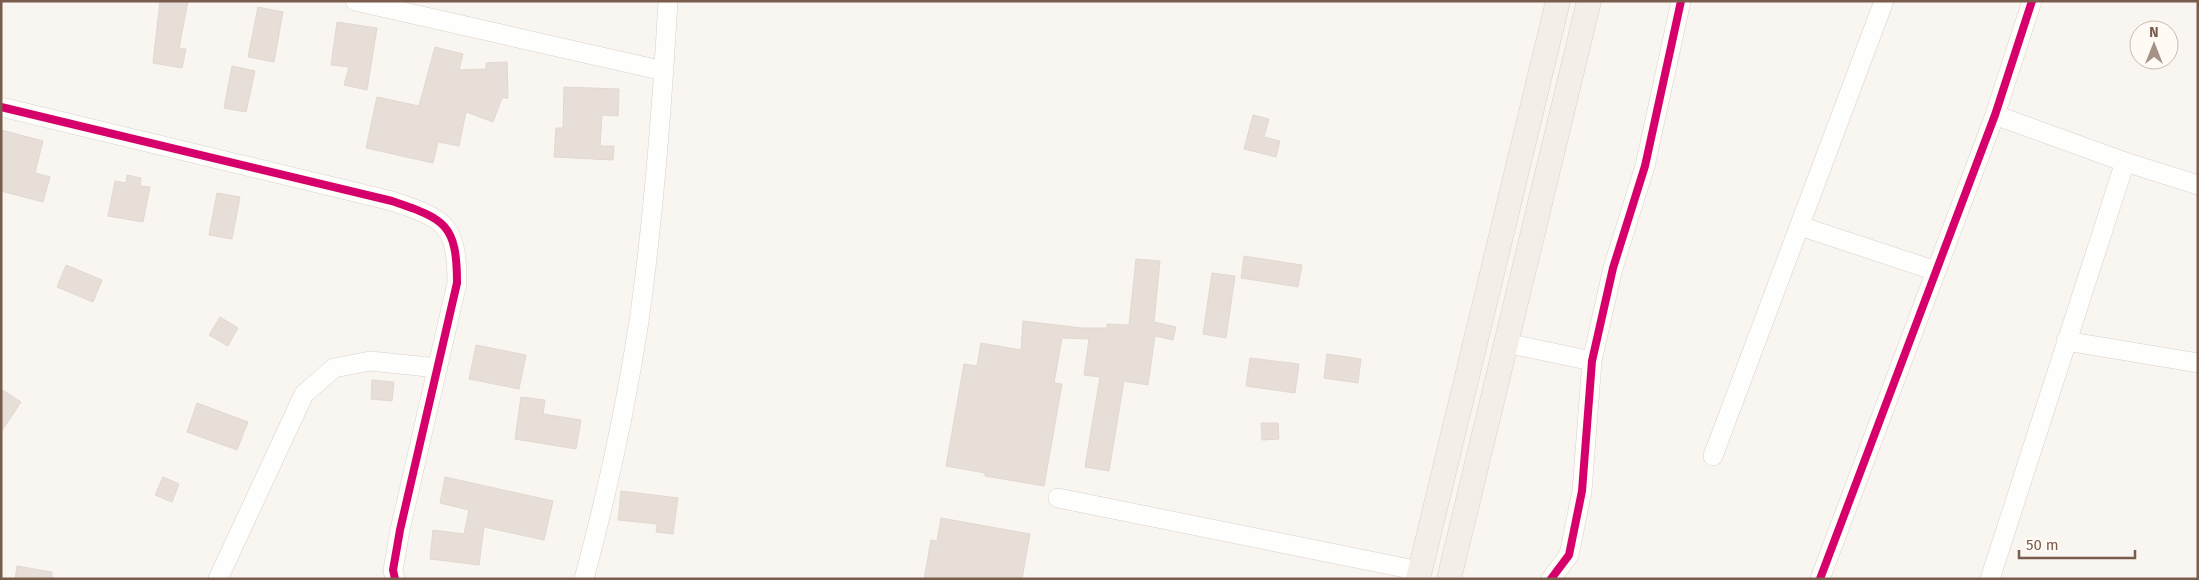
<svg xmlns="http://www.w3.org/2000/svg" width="2199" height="580" viewBox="0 0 2199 580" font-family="'Fira Sans',sans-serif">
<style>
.building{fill:#e6ded7;stroke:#e2d8d2}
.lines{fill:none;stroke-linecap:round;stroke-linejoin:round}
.minor-casing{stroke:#d7d1cb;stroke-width:20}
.major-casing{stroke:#dad1cc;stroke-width:25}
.minor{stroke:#fefefd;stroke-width:19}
.major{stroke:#f3eee8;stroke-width:24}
.cycleway-casing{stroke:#fffaf3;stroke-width:11}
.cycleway{stroke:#d6006c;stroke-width:8}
</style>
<rect width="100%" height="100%" fill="#f9f5f0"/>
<path class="building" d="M 160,1 L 188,1 L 179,48 L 186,49 L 182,68 L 153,63 Z
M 258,7 L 283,12 L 274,62 L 248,57 Z
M 337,22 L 377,28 L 367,90 L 344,85 L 349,67 L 331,65 Z
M 435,47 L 463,54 L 459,70 L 486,69 L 486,63 L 507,62 L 508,98 L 502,98 L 493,122 L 466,112 L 459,146 L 438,142 L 433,163 L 366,148 L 377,97 L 419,106 Z
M 232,66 L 255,71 L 246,112 L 224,108 Z
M 564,87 L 619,89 L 618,116 L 602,115 L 600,146 L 614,146 L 613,160 L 554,157 L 556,128 L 563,128 Z
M 1253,115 L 1269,119 L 1264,137 L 1280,141 L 1276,157 L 1244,149 Z
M 1,130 L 43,141 L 35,173 L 50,177 L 43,202 L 1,191 Z
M 127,175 L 141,178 L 140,186 L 150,187 L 143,222 L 108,216 L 115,181 L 126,183 Z
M 217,193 L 240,197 L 232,239 L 209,235 Z
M 1244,256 L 1302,265 L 1298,287 L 1241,278 Z
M 1136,259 L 1160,261 L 1154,322 L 1176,327 L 1173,340 L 1155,336 L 1148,385 L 1124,381 L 1109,471 L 1085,467 L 1100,377 L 1084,375 L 1089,339 L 1062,338 L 1054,383 L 1062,384 L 1044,486 L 985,476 L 985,473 L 946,466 L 964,364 L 977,366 L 981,343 L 1021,350 L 1023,321 L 1082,328 L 1107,328 L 1107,324 L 1129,325 Z
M 66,265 L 102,280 L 93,302 L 57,287 Z
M 1212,273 L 1235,276 L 1226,338 L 1203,334 Z
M 220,317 L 238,328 L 228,346 L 209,335 Z
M 476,345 L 526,355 L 519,389 L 469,379 Z
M 1327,354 L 1361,359 L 1358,383 L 1324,378 Z
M 1250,358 L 1299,364 L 1295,393 L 1246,386 Z
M 372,380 L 394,382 L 392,401 L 371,399 Z
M 1,389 L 21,402 L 1,432 Z
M 521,397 L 545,400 L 543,414 L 581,420 L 576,449 L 515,439 Z
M 197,403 L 248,422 L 237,450 L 187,432 Z
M 1261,423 L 1278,423 L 1279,439 L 1262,440 Z
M 163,477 L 179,484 L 172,502 L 155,495 Z
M 445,477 L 553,501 L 544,540 L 484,527 L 479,565 L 430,559 L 433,530 L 464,534 L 469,510 L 440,503 Z
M 621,491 L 678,498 L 673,534 L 656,532 L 657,524 L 618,520 Z
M 941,518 L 1030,534 L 1022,579 L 924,579 L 931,540 L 937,541 Z
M 17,566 L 52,572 L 52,579 L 15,579 Z"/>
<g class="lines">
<defs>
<path id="minor" d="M 355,1 L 664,71
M 1,107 L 392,201 C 445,219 457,224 457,283 L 400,530 L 393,570 L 395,579
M 2125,162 L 2198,185
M 1800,226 L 1936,271
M 2066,341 L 2198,363
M 1506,343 L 1592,361
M 1713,456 L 1884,1
M 1058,498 L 1420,571
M 218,579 L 304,394 L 334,368 L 370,361 L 438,368
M 584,579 C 607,494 626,407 639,321 C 654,215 662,108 668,1
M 1551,579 L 1569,555 L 1582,491 L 1592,361 L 1613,268 L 1645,166 L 1681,1
M 1820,579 L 1995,115 L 2032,1
M 1990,579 L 2125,162 L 1995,115"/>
<path id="major" d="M 1418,579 L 1558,1
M 1449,579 L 1589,1"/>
</defs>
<use href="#minor" class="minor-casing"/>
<use href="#major" class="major-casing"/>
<use href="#minor" class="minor"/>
<use href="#major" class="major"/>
<defs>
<path id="cycleway" d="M 1,107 L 392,201 C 445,219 457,224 457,283 L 400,530 L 393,570 L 395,579
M 1551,579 L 1569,555 L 1582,491 L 1592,361 L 1613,268 L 1645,166 L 1681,1
M 1820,579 L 1995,115 L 2032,1"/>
</defs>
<use href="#cycleway" class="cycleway-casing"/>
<use href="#cycleway" class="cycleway"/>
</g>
<rect width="2199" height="580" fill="none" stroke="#7a5c4d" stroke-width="5"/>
<g transform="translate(2154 45)"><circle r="24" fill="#fffaf3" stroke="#cabbb1"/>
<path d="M0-4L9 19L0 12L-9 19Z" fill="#a69286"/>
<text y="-8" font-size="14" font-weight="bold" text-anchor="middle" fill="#7a5c4d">N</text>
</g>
<path d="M2019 550v8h116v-8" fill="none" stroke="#7a5c4d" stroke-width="2.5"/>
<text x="2026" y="550" font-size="15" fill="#7a5c4d" stroke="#fffaf3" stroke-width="4" paint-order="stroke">50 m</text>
</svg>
